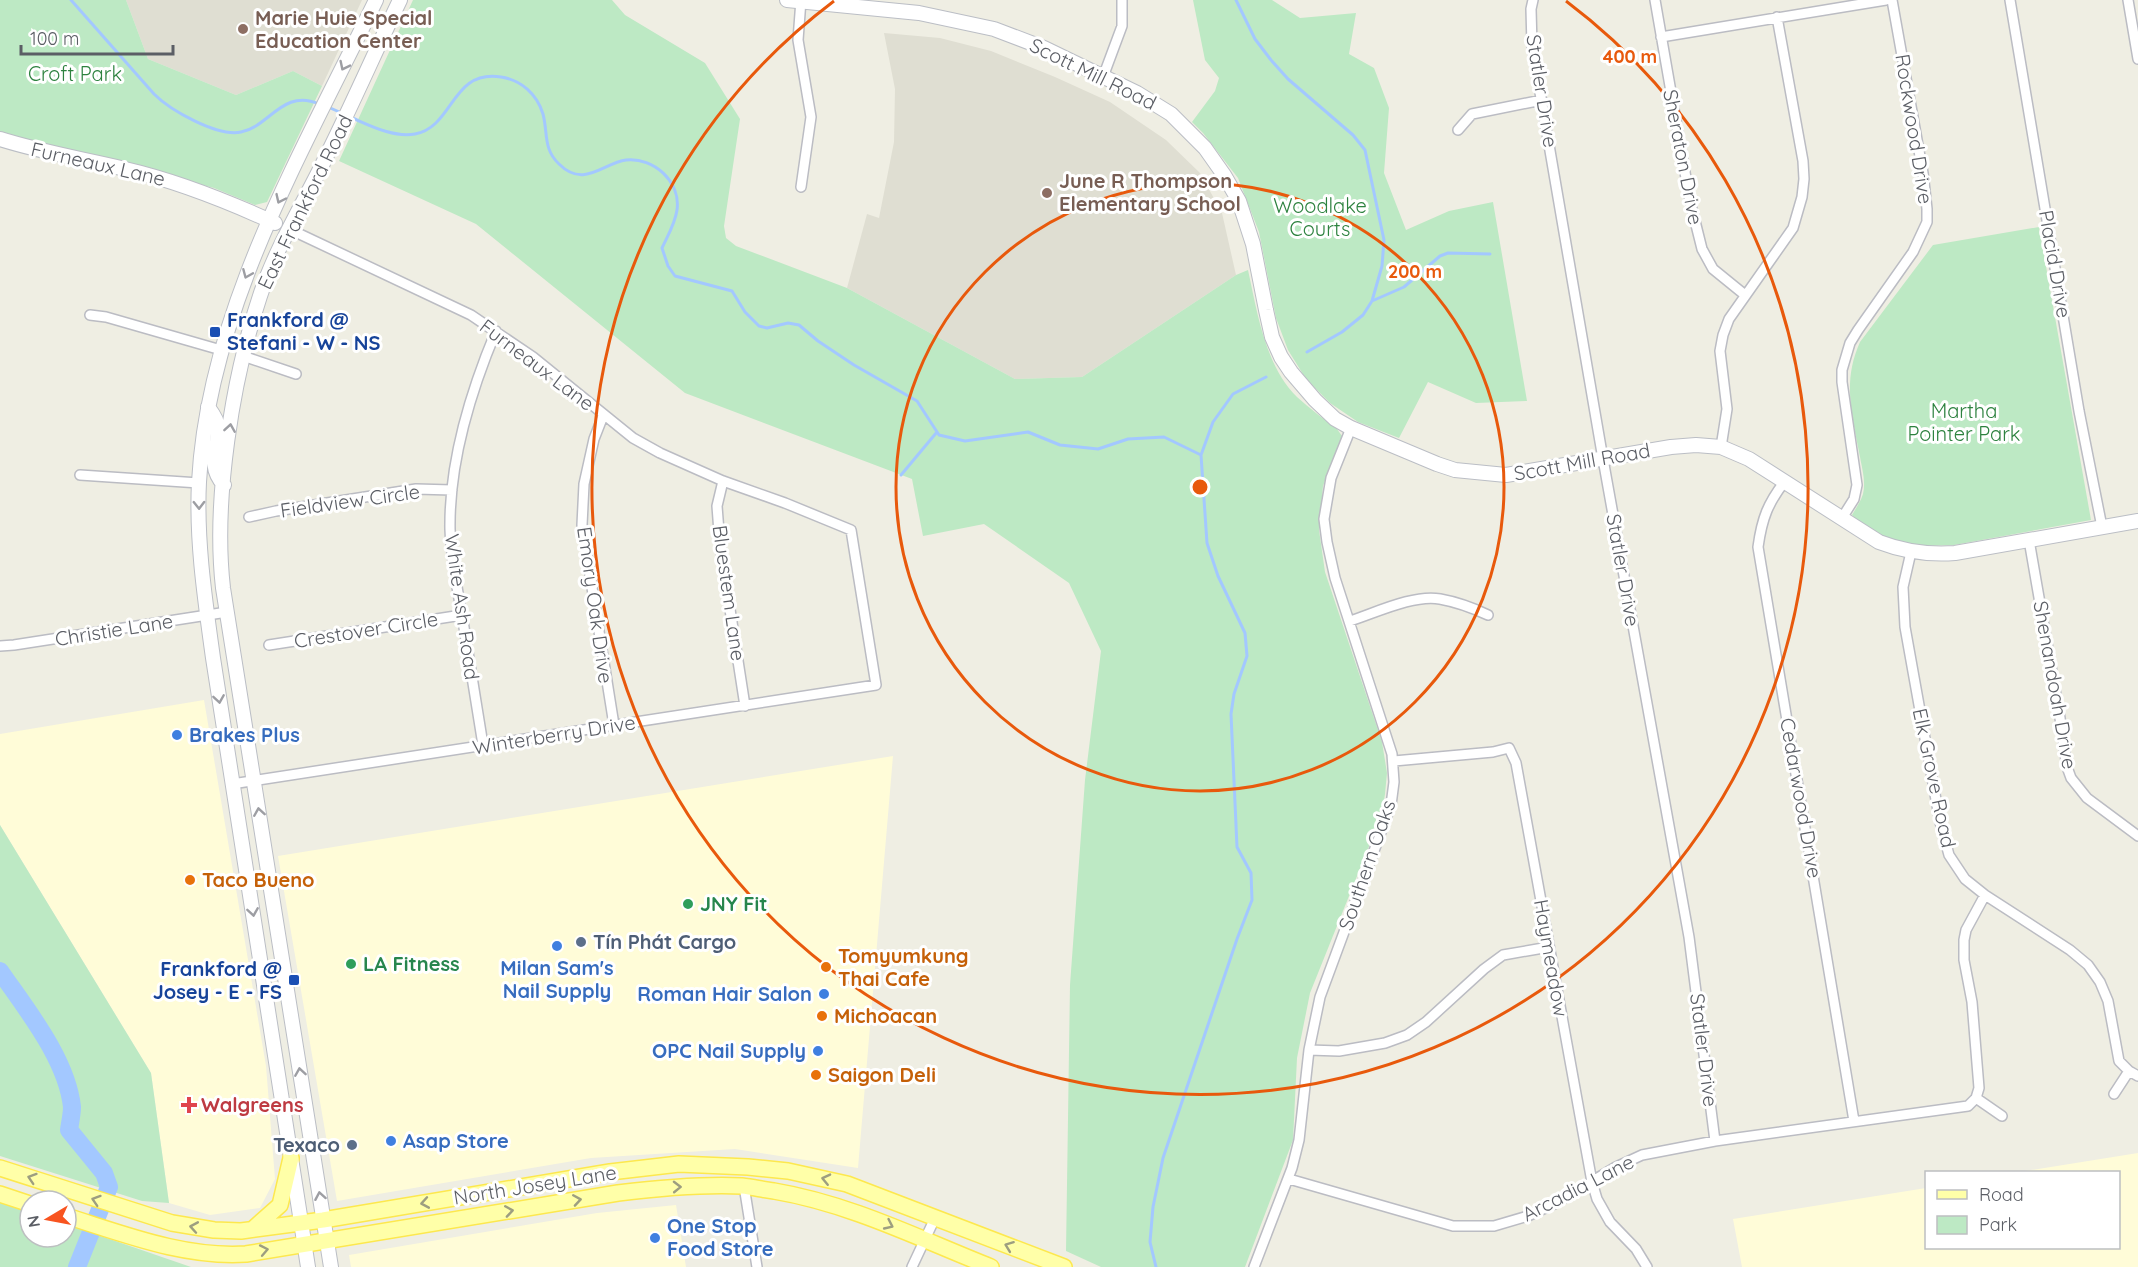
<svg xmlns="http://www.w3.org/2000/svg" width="2138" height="1267" viewBox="0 0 2138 1267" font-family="Quicksand,sans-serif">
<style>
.commercial{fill:#fffcd8}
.education{fill:#dfded2}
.green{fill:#bde9c4}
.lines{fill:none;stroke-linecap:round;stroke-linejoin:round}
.stream{stroke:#a3c8ff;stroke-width:3}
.river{stroke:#a3c8ff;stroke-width:18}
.street-casing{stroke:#bbbcc3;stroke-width:12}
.secondary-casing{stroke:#bbbec5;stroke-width:16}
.primary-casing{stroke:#fde84e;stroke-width:18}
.street{stroke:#fff;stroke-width:9}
.secondary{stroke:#fff;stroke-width:14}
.primary{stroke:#ffffa8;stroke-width:15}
.oneway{stroke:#9d9ea3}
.oneway2{stroke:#9d9e80}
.ring{fill:none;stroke:#e8590c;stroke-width:3}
.education-dot{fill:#8d6e63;stroke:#fff;stroke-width:2}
.transit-dot{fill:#1a4fb4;stroke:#fff;stroke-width:2}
.shop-dot{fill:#3f7fe0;stroke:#fff;stroke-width:2}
.food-dot{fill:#e8710a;stroke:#fff;stroke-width:2}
.leisure-dot{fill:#2e9e5b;stroke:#fff;stroke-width:2}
.service-dot{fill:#5c6f8a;stroke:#fff;stroke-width:2}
.health-dot{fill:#e0444e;stroke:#fff;stroke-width:2}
.labels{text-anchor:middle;stroke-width:6;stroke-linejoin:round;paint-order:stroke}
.education-label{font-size:20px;font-weight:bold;fill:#785e54;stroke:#fff;text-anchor:start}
.park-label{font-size:20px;fill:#2d823f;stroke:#fff}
.street-label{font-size:20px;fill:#5b5e65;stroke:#fff}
.transit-label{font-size:20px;font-weight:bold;fill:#164399;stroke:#fff;text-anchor:start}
.shop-label{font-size:20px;font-weight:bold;fill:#366cbe;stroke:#fff;text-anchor:start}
.food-label{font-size:20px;font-weight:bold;fill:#c56008;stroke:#fff;text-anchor:start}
.leisure-label{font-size:20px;font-weight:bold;fill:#27864d;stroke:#fff;text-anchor:start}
.service-label{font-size:20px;font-weight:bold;fill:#4e5e75;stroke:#fff;text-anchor:start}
.health-label{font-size:20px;font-weight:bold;fill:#be3a42;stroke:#fff;text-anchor:start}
.centre{fill:#e8590c;stroke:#fff;stroke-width:3}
.ring-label{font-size:18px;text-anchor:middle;font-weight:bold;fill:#e8590c;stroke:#fff;stroke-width:6;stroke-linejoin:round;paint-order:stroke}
</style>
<rect width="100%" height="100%" fill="#efeee3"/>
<path class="commercial" d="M 204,700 L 266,1066 L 275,1179 L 260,1208 L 210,1215 L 169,1203 L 151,1073 L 0,825 L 0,734 Z
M 893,756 L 858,1168 L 735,1149 L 591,1158 L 337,1201 L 278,856 Z
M 2138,1153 L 2138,1267 L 1742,1267 L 1733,1219 L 1926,1188 L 1926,1248 L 2118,1248 L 2118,1172 L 2019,1172 Z
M 676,1205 L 686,1267 L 351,1267 L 349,1255 L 597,1213 Z"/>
<path class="education" d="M 126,0 L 362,0 L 322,86 L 293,71 L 236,95 L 148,59 Z
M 884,33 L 940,38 L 991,51 L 1055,77 L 1110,102 L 1166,140 L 1200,173 L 1222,213 L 1236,275 L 1082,377 L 1015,379 L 847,288 L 867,214 L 879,218 L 894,142 L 895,89 Z"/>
<path class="green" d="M 0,0 L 126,0 L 148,59 L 236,95 L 293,71 L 322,86 L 267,202 L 255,205 L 214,188 L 0,132 Z
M 413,0 L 612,0 L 625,15 L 705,63 L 740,119 L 724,226 L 726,238 L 736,246 L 847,288 L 1015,379 L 1082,377 L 1236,275 L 1248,270 C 1257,311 1265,366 1297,397 C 1309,408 1324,419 1337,429 L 1342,436 L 1323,486 L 1319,530 L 1325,572 L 1382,742 L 1387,773 L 1385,794 L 1382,814 L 1310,993 L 1297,1058 L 1293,1140 L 1245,1267 L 1101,1267 L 1066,1251 L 1070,985 L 1085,780 L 1101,651 L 1069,583 L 984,524 L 923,536 L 912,479 L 685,393 L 476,224 L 339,161 Z
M 1193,0 L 1272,0 L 1300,18 L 1356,13 L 1349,54 L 1374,68 L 1389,108 L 1384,173 L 1406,230 L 1449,211 L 1493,202 L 1527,401 L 1476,403 L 1428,382 L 1399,438 L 1358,422 L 1330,403 L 1306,379 L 1288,350 L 1276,318 L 1259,232 L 1238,178 L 1203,133 L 1192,122 L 1215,91 L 1219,78 L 1205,60 Z
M 2039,227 L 2091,520 L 1954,545 L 1922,546 L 1886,538 L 1859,522 L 1852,515 C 1856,508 1861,501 1863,494 C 1866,482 1862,468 1860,457 C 1852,415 1842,382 1860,342 L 1933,245 Z
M 0,825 L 151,1073 L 169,1203 L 142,1201 L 0,1156 Z
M 0,1202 L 30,1212 L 30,1237 L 66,1237 L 66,1224 L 191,1267 L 0,1267 Z"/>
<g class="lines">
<path class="stream" d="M 71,0 L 154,94 C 170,110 217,137 241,132 C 269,127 283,88 319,104
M 1236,0 L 1255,39 L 1271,60 L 1288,79 L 1353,135 L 1365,150 L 1384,240 L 1382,266 L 1372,301 L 1363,315 L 1342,332 L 1307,352
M 328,107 L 344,114
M 350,117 C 369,125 393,138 415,134 C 454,127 451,69 501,77 C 521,80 537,94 543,114 C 548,133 543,149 559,164 C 584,189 603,163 626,160 C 654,157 681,182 677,210 C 675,224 668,235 662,248 L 668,266 L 675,276 L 732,291 L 745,312 L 759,326 L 767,328 L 788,323 L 799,325 L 818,341 L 854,365 L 917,401 L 939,435 L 965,441 L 1028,432 L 1060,445 L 1098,449 L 1128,439 L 1164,437 L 1201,455 L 1207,543 L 1218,576 L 1245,633 L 1247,656 L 1234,694 L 1231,714 L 1237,847 L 1251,873 L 1252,900 L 1237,939 L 1163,1158 L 1153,1207 L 1150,1242 L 1156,1267
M 1372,301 L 1404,287 L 1440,256 L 1448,253 L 1490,254
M 1201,455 L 1213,422 L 1233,394 L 1266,377
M 901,475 L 937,432"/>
<path class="river" d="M 0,971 C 26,1009 67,1059 72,1107 C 72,1114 70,1123 69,1130 L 104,1173 L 109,1187 L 77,1267"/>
<defs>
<path id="street" d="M 1533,0 L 1531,9 L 1532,46 L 1603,459 L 1689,937 L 1715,1141
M 1655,0 L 1690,201 L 1702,249 L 1713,269 L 1745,295
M 2010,0 L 2079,411 L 2102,527
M 2128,0 L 2138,59
M 1661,37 L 1886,0
M 1103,77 L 1122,26 L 1122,0
M 1458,130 L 1472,114 L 1542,100
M 801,187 L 811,117 L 798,40 L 801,0
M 90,315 L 106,317 L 221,350
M 243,356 L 296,374
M 603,416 L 594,439 L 584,484 L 582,525 L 614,725
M 1721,447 L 1727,409 L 1720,351 L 1723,335 L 1729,319 L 1793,228 L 1802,197 L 1804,179 L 1803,161 L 1777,17
M 80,475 L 199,483
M 723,481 L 717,506 L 720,545 L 745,706
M 1785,481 C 1768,503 1762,518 1758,547 L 1854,1121
M 249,517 L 276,511 L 416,489 L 452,490
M 1842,518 L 1854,499 L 1857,485 L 1842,382 L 1842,370 L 1850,343 L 1858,330 L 1913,252 L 1927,222 L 1927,209 L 1923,173 L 1892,0
M 2029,540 L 2060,718 L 2067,767 L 2071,778 L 2087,798 L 2138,836
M 1911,552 L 1903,587 L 1905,627 L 1940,822 L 1949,855 L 1965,879 L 1985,895 L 2070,950 L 2088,965 L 2100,982 L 2108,1001 L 2119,1061 L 2129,1071 L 2138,1076
M 1350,621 C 1375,613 1414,594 1440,599 C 1457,602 1473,608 1488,615
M 269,645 L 462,615
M 0,646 L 14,645 L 227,612
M 483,745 C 476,702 469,658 462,615 C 457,587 451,558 450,529 C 449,461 470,393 496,331
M 1394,761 L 1493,752 L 1509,748 L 1516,763 L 1592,1182 L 1597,1199 L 1610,1222 L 1636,1249 L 1647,1267
M 232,784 L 876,685 L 851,530 L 785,503 L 723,481 L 660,453 L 633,438 L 533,357 L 471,315 L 289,229
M 1309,1050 L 1339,1051 L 1385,1043 L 1407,1035 L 1426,1022 L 1484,969 L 1503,955 L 1549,947
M 2114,1094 L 2129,1071
M 1976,1098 L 2002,1116
M 1289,1179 L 1453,1226 L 1494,1226 L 1528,1216 L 1554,1204 L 1616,1167 L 1642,1155 L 1715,1141 L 1968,1106 L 1976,1098 L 1979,1088 L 1972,1002 L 1964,960 L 1964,940 L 1966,930 L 1985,895
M 744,1186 L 757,1267
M 912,1267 L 935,1218
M 1254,1267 L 1292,1168 L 1299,1140 L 1309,1050 L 1320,997 L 1391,805 L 1394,782 L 1392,754 L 1335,578 L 1327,542 L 1324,519 L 1331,478 L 1351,428"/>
<path id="secondary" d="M 787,0 L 919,13 L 994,29 L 1044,48 L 1137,93 L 1171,114 L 1205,148 L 1224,175 L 1239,201 L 1253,244 L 1266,310 L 1272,337 L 1281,357 L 1291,372 L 1315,400 L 1335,419 L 1351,428 L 1437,464 L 1455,470 L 1506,475 L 1671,447 L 1696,445 L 1721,447 L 1749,459 L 1879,542 C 1905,552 1928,555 1955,553 L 2138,521
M 0,139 C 41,152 83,159 125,169 C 177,181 227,201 275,223
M 208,407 C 211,411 214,416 216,420 C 224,444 203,461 224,485
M 308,1267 L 213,658 C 205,600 196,540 199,482 C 208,311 303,151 376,0
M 331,1267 L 223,588 C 213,501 232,380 260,296 C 276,247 304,203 326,157 C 352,105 375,52 400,0"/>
<path id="primary" d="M 0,1168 L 172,1223 L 214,1230 L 241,1231 L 323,1220 L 610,1172 L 679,1164 L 748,1167 L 788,1171 L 847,1184 L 1064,1267
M 0,1194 L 30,1204
M 66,1216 C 124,1234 184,1258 246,1254 L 618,1193 C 659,1188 701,1184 742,1186 C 753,1187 764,1190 774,1191 C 851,1204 920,1239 991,1267
M 253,1229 L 280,1205 L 291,1158"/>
</defs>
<use href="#street" class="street-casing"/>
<use href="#secondary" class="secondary-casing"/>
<use href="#primary" class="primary-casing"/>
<use href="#street" class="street"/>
<use href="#secondary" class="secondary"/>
<use href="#primary" class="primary"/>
</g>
<defs><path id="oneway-chevron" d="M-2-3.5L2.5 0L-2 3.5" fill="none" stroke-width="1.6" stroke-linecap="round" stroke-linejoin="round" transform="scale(1.5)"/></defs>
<g class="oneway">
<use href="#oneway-chevron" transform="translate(344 66) rotate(116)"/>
<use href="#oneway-chevron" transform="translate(280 199) rotate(115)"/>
<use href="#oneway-chevron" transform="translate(247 274) rotate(113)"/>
<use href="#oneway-chevron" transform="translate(230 428) rotate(-81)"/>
<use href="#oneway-chevron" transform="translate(199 505) rotate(89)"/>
<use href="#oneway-chevron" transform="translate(219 699) rotate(81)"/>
<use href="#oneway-chevron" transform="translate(259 812) rotate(-99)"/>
<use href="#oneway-chevron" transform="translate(253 912) rotate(81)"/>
<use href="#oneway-chevron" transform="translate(300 1072) rotate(-99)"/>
<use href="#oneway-chevron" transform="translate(320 1196) rotate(-100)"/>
</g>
<g class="oneway2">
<use href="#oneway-chevron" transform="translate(32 1178) rotate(-162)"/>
<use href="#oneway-chevron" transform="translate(826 1179) rotate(-167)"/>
<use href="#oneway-chevron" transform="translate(677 1187) rotate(-1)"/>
<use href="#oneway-chevron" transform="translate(96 1200) rotate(-162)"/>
<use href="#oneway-chevron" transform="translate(577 1200) rotate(-9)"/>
<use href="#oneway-chevron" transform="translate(425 1203) rotate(170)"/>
<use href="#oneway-chevron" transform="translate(509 1211) rotate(-9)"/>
<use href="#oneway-chevron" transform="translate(889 1225) rotate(25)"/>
<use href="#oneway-chevron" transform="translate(194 1227) rotate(-170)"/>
<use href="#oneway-chevron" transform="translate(1009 1246) rotate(-159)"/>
<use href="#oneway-chevron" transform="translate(264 1250) rotate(-11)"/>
</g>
<g class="ring">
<circle cx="1200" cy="487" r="304"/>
<path d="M1566 1A608 608 0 1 1 834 1"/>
</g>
<g class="education-dot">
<circle cx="243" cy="29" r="6"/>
<circle cx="1047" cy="193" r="6"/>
</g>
<g class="transit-dot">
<rect x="209" y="326" width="12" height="12" rx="3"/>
<rect x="288" y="974" width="12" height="12" rx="3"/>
</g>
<g class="shop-dot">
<circle cx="177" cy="735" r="6"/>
<circle cx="557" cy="946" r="6"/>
<circle cx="824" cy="994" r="6"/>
<circle cx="818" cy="1051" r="6"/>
<circle cx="391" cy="1141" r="6"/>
<circle cx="655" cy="1238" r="6"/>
</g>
<g class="food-dot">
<circle cx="190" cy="880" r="6"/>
<circle cx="826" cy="967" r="6"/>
<circle cx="822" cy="1016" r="6"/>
<circle cx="816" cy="1075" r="6"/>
</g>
<g class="leisure-dot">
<circle cx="688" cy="904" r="6"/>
<circle cx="351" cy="964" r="6"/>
</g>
<g class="service-dot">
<circle cx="581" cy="942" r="6"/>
<circle cx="352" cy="1145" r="6"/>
</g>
<path class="health-dot" d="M186 1096h6v6h6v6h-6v6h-6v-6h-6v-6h6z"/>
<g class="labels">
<g class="education-label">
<text x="255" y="25">Marie Huie Special<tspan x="255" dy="23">Education Center</tspan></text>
<text x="1059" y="188">June R Thompson<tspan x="1059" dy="23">Elementary School</tspan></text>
</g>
<g class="park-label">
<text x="75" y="81">Croft Park</text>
<text x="1320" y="213">Woodlake<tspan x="1320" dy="23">Courts</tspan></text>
<text x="1964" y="418">Martha<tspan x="1964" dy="23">Pointer Park</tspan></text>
</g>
<g class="street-label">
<text transform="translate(1093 74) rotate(26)" y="7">Scott Mill Road</text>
<text transform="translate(1542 91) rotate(81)" y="7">Statler Drive</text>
<text transform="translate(1914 129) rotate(81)" y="7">Rockwood Drive</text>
<text transform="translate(1683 157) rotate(79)" y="7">Sheraton Drive</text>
<text transform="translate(98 164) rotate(13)" y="7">Furneaux Lane</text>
<text transform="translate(305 202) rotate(-64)" y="7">East Frankford Road</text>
<text transform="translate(2055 264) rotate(80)" y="7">Placid Drive</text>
<text transform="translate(537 365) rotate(37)" y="7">Furneaux Lane</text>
<text transform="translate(1582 462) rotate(-10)" y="7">Scott Mill Road</text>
<text transform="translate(350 501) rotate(-8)" y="7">Fieldview Circle</text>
<text transform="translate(1623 570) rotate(80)" y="7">Statler Drive</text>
<text transform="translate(729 593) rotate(82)" y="7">Bluestem Lane</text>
<text transform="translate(595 605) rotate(82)" y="7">Emory Oak Drive</text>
<text transform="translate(462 607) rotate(82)" y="7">White Ash Road</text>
<text transform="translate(114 630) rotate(-9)" y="7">Christie Lane</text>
<text transform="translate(366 630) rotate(-9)" y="7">Crestover Circle</text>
<text transform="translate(2055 685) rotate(80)" y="7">Shenandoah Drive</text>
<text transform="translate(554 735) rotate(-9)" y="7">Winterberry Drive</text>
<text transform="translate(1934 778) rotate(78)" y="7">Elk Grove Road</text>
<text transform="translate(1801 798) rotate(80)" y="7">Cedarwood Drive</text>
<text transform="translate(1367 865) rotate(-71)" y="7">Southern Oaks</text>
<text transform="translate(1551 958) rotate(80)" y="7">Haymeadow</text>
<text transform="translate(1704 1050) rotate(83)" y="7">Statler Drive</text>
<text transform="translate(535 1185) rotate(-9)" y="7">North Josey Lane</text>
<text transform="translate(1578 1188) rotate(-27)" y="7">Arcadia Lane</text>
</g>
<g class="transit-label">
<text x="227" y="327">Frankford @<tspan x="227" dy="23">Stefani - W - NS</tspan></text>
<text x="282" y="976" text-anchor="end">Frankford @<tspan x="282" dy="23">Josey - E - FS</tspan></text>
</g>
<g class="shop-label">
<text x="189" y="742">Brakes Plus</text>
<text x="557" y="975" text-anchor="middle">Milan Sam's<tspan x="557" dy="23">Nail Supply</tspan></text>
<text x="812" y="1001" text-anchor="end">Roman Hair Salon</text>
<text x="806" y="1058" text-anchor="end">OPC Nail Supply</text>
<text x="403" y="1148">Asap Store</text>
<text x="667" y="1233">One Stop<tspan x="667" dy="23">Food Store</tspan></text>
</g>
<g class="food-label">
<text x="202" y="887">Taco Bueno</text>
<text x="838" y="963">Tomyumkung<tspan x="838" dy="23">Thai Cafe</tspan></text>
<text x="834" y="1023">Michoacan</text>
<text x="828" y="1082">Saigon Deli</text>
</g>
<g class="leisure-label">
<text x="700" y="911">JNY Fit</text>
<text x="363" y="971">LA Fitness</text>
</g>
<g class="service-label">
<text x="593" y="949">Tín Phát Cargo</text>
<text x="340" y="1152" text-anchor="end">Texaco</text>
</g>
<g class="health-label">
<text x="201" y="1112">Walgreens</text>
</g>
</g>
<circle cx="1200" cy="487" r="9" class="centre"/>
<g class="ring-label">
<text x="1630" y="63">400 m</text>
<text x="1415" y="278">200 m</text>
</g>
<rect x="1925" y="1171" width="195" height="78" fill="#ffffff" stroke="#bdbfc1" stroke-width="1.5"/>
<rect x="1937" y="1190" width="30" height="9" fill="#ffffa8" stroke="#bdbfc1" stroke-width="1.5"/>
<text x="1979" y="1201" font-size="18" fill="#5b5e65">Road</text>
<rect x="1937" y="1216" width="30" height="18" fill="#bde9c4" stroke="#bdbfc1" stroke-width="1.5"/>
<text x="1979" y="1231" font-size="18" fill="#5b5e65">Park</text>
<g transform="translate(48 1219) rotate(260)"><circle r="28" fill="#ffffff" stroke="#bdbfc1" stroke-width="1.5"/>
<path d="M0-4.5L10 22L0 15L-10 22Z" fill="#f85420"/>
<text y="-9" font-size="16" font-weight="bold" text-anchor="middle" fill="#5b5e65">N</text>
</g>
<path d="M21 45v9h152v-9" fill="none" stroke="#5b5e65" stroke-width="3"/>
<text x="30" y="45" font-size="18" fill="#5b5e65" stroke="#ffffff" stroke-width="4.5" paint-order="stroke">100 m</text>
</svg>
